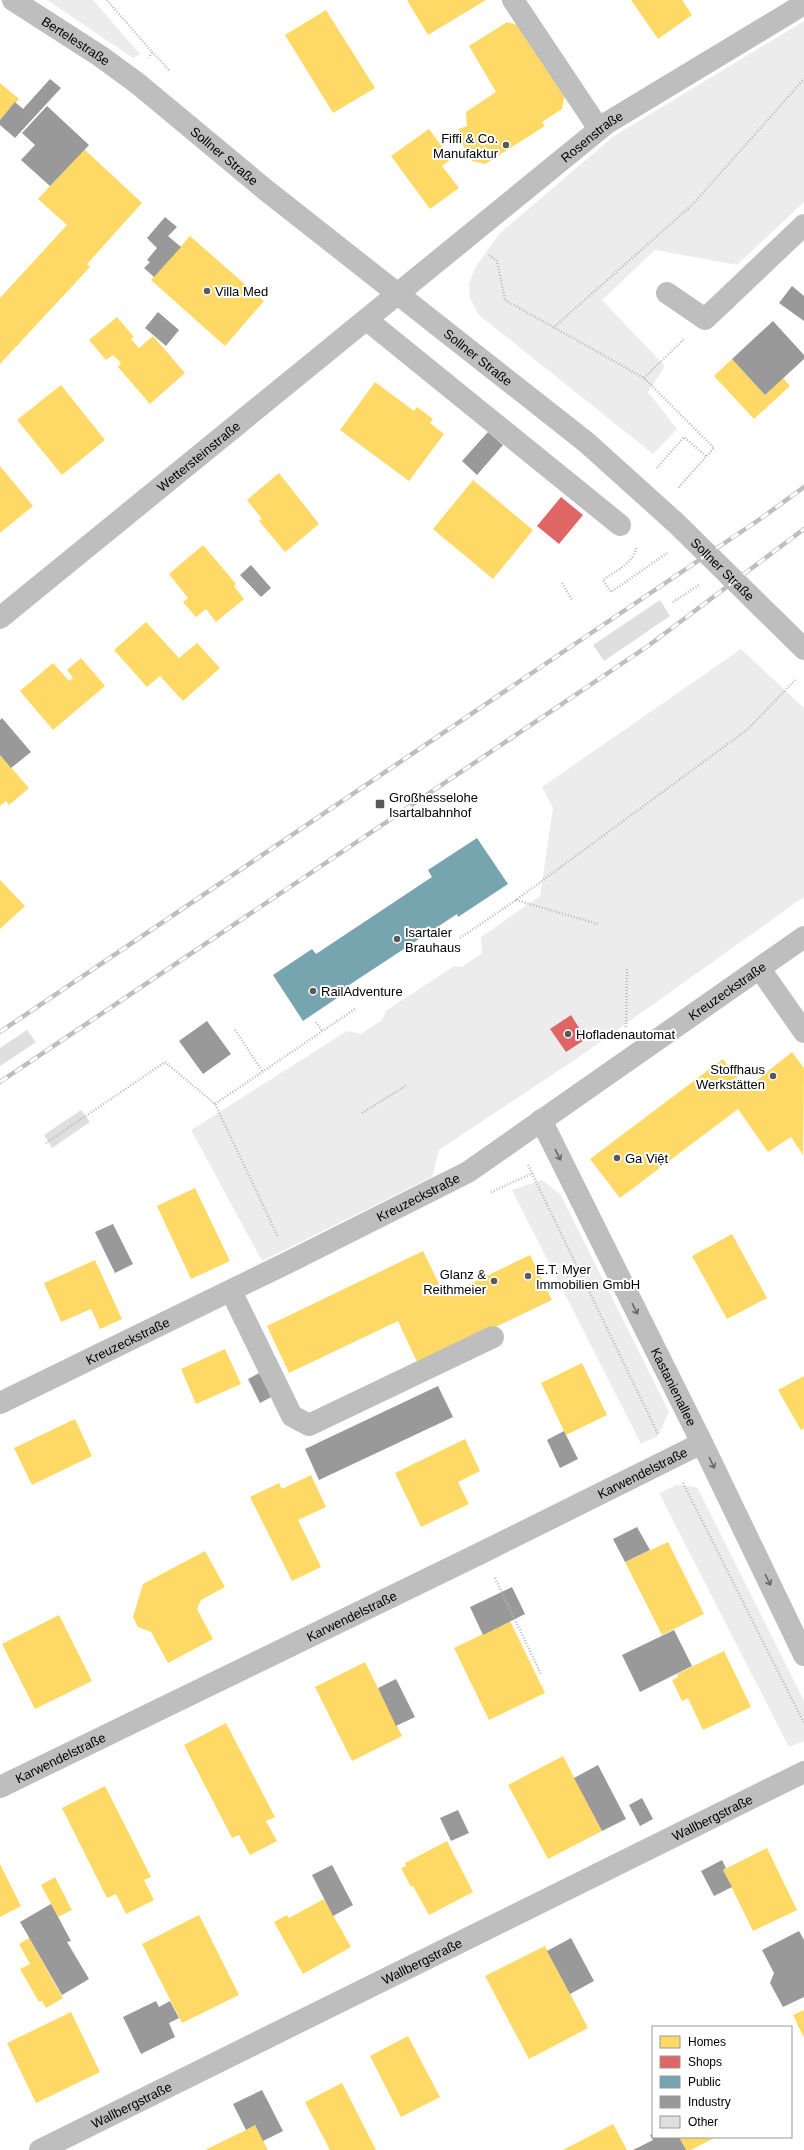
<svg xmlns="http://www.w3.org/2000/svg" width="804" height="2150" viewBox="0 0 804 2150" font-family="Arial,sans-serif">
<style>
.green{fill:#ececec}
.homes{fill:#ffd966}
.shops{fill:#e06666}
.public{fill:#76a5af}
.industry{fill:#999}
.building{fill:#dfdfdf}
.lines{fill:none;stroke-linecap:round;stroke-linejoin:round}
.path{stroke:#b9b9b9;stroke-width:2.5;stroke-dasharray:1 2;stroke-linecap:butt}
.minor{stroke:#bebebe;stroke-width:22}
.rail-casing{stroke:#bebebe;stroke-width:4.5}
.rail{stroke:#fff;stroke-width:3;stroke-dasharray:9;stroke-linecap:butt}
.oneway{stroke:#686868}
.poi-dot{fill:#595959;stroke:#fff;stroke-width:1.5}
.labels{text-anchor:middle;stroke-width:4;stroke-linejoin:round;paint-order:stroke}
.street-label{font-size:13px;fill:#000;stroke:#fff}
.poi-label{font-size:13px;fill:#000;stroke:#fff;text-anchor:start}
</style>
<rect width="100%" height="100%" fill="#fff"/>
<path class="green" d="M 47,0 L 93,0 L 140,54 L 133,58 Z
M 804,21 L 804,202 L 737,265 L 655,250 L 602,300 L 665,366 L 648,392 L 677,429 L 653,454 L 479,315 L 470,298 L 469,284 L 475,268 L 500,233 L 614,136 Z
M 741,649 L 804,708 L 804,897 L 579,1057 L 439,1150 L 432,1177 L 262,1261 L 191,1130 L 347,1031 L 361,1034 L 382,1020 L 387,1010 L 454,966 L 462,967 L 482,953 L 481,937 L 540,896 L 553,808 L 542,787 Z
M 542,1180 L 560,1194 L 669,1412 L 658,1436 L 641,1444 L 512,1190 Z
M 676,1485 L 697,1487 L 804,1701 L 804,1741 L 789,1747 L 659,1493 Z"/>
<path class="homes" d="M 407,0 L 486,0 L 428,35 Z
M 631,0 L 682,0 L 692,15 L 658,39 Z
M 326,10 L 375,88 L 333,113 L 285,35 Z
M 507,22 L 531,29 L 566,89 L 562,109 L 542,122 L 545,126 L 485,164 L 472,161 L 460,140 L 459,129 L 467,126 L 466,112 L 496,92 L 469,46 Z
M 0,83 L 19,99 L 0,120 Z
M 429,129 L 451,159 L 442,166 L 459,188 L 430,209 L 391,156 Z
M 84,149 L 142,203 L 87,264 L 90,267 L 0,364 L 0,298 L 67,225 L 38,199 Z
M 190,236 L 264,301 L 225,346 L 151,280 Z
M 117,317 L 134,337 L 131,339 L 139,348 L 153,336 L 185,373 L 150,404 L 118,367 L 121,363 L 113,355 L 106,360 L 89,340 Z
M 732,359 L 765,395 L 783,378 L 790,386 L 754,419 L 714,376 Z
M 375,382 L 414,411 L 417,407 L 433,419 L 430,423 L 444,434 L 409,481 L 340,430 Z
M 61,385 L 105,440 L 62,475 L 17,420 Z
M 0,466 L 33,506 L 0,533 Z
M 279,473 L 319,524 L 285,552 L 259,521 L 262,519 L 247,500 Z
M 473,480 L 533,530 L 493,579 L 433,529 Z
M 203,545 L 236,584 L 234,586 L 244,599 L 216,622 L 206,609 L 196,617 L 183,602 L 188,598 L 169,574 Z
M 146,622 L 179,658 L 197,643 L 220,668 L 183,701 L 160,676 L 147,687 L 114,650 Z
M 81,658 L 105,686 L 53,730 L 20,691 L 53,663 L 69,681 L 73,678 L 67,670 Z
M 0,755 L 29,788 L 9,805 L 6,801 L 0,806 Z
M 0,880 L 25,906 L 0,929 Z
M 792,1052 L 804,1068 L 803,1155 L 791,1137 L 768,1152 L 738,1109 L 620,1198 L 590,1159 L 723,1059 L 746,1089 Z
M 195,1188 L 230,1261 L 191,1279 L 157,1206 Z
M 732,1234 L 767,1298 L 727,1319 L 692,1256 Z
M 423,1251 L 445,1296 L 530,1255 L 552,1300 L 418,1364 L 398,1321 L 289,1373 L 267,1326 Z
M 95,1260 L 122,1319 L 100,1329 L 91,1309 L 61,1322 L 44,1283 Z
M 225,1349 L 241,1384 L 196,1404 L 181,1369 Z
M 582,1363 L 607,1415 L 566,1435 L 541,1383 Z
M 804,1376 L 804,1428 L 801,1430 L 778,1390 Z
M 75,1419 L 92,1456 L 32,1485 L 14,1448 Z
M 465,1439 L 480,1471 L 458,1482 L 469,1504 L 421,1527 L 395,1473 Z
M 311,1475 L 326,1507 L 298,1520 L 321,1567 L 292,1581 L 250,1497 L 279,1483 L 282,1489 Z
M 668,1542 L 704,1614 L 662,1635 L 625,1562 Z
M 205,1551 L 225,1587 L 201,1600 L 197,1609 L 213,1639 L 168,1663 L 151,1632 L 138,1627 L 133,1617 L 143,1584 Z
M 59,1615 L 92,1681 L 35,1709 L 2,1644 Z
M 510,1621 L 545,1693 L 489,1720 L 454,1648 Z
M 724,1651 L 751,1707 L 703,1730 L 688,1698 L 682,1701 L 672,1680 L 678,1677 L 677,1674 Z
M 365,1662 L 402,1736 L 352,1761 L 315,1687 Z
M 226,1723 L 275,1817 L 266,1821 L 277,1841 L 250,1855 L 239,1835 L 232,1838 L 184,1745 Z
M 563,1756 L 602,1831 L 548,1859 L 508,1785 Z
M 105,1786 L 151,1877 L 144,1880 L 154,1900 L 126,1914 L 116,1894 L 107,1898 L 62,1808 Z
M 447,1841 L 473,1892 L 429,1915 L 413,1886 L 411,1887 L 401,1868 L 406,1866 L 405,1863 Z
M 767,1848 L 797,1910 L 753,1931 L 723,1870 Z
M 0,1864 L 21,1906 L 0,1917 Z
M 55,1877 L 72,1910 L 58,1917 L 41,1885 Z
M 324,1899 L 351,1947 L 303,1974 L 274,1922 L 287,1915 L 289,1918 Z
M 199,1915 L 239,1995 L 182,2023 L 142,1944 Z
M 29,1938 L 63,1998 L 46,2008 L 42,2001 L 39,2002 L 20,1969 L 30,1964 L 19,1944 Z
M 545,1946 L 588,2028 L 529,2059 L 485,1976 Z
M 804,2010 L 804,2038 L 793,2015 Z
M 71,2012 L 100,2072 L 36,2103 L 7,2043 Z
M 408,2036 L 440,2097 L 401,2117 L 370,2056 Z
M 342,2083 L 376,2150 L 330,2150 L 305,2102 Z
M 613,2124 L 627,2150 L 563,2150 Z
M 255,2125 L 268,2150 L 205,2150 L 246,2130 Z
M 679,2137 L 716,2137 L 691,2150 L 686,2150 Z"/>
<path class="shops" d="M 561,497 L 583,515 L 559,544 L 537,526 Z
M 571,1015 L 586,1039 L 566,1052 L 550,1029 Z"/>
<path class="public" d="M 477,838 L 508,884 L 458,917 L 457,914 L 340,991 L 343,994 L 303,1021 L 273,975 L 312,949 L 316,954 L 432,877 L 428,870 Z"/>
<path class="industry" d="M 50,79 L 61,88 L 15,138 L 0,125 L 0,120 L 15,102 L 23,109 Z
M 47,106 L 89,145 L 50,186 L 21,160 L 35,145 L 22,133 Z
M 165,217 L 177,227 L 168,236 L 181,247 L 154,277 L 144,268 L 150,262 L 147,260 L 157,248 L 147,238 Z
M 792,286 L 804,296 L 804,321 L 779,303 Z
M 158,312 L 179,330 L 166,346 L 145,328 Z
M 773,321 L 804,355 L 804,359 L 765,395 L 732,359 Z
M 488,432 L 503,445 L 477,475 L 462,461 Z
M 251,565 L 271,588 L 261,597 L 240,575 Z
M 2,718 L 31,752 L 11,768 L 0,755 L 0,720 Z
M 207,1021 L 231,1054 L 203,1074 L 179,1041 Z
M 113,1224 L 133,1264 L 115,1273 L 95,1232 Z
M 263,1371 L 275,1395 L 260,1403 L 248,1379 Z
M 438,1386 L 453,1417 L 319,1480 L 305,1449 Z
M 564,1431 L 578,1459 L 560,1468 L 547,1440 Z
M 637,1527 L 650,1550 L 625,1562 L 613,1539 Z
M 512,1587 L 525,1614 L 483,1635 L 470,1607 Z
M 674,1630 L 692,1666 L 640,1692 L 622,1655 Z
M 396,1679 L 415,1717 L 396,1726 L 378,1688 Z
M 598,1765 L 626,1819 L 602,1831 L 574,1778 Z
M 642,1798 L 653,1819 L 640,1826 L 629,1805 Z
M 458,1810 L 469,1833 L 451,1841 L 440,1818 Z
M 722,1860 L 726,1868 L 723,1870 L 732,1887 L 714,1896 L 701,1871 Z
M 332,1865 L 353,1905 L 333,1916 L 312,1875 Z
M 51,1904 L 71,1941 L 67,1942 L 89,1979 L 62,1995 L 20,1922 Z
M 799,1931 L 804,1940 L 804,1997 L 783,2007 L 770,1983 L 774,1973 L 762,1950 Z
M 571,1938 L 594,1981 L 570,1994 L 547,1951 Z
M 156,2001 L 159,2007 L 170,2001 L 179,2018 L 169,2023 L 175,2037 L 141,2054 L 123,2017 Z
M 262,2090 L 283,2131 L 263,2141 L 255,2125 L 246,2130 L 233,2104 Z
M 653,2134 L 653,2137 L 679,2137 L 686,2150 L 633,2150 L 653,2140 L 650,2135 Z"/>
<path class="building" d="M 660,600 L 670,616 L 604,661 L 593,645 Z
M 27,1030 L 36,1042 L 0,1066 L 0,1048 Z
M 81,1110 L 90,1122 L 52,1148 L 44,1135 Z"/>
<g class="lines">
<path class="path" d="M 107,0 L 152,52 L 149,58
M 152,52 L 170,71
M 489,255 L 497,261 L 505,300 L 644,378 L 714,448 L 678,488
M 553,328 L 692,205 L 804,79
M 644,378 L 684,339
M 657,468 L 684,437 L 706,456
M 636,548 C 633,564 615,571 603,580 L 611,592 L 667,553
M 562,583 L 572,600
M 673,602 L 699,585
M 516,900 L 598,924
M 460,938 L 516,900 L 748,729 L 795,680
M 316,1022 L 322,1031
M 626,1027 L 627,967
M 235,1030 L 263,1072
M 215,1104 L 355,1009
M 362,1113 L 407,1085
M 46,1143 L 165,1062 L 215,1104 L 278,1237
M 528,1165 L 658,1434
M 491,1192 L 533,1173
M 683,1483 L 804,1723
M 495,1578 L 541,1674"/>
<g class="minor">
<path id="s1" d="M 13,0 L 100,56 L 137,83 L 267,191 L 586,442 L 677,524 L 804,649"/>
<path d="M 513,0 L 599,129"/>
<path d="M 667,293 L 705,319 L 804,225"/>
<path d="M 367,320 L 620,525"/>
<path id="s2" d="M 0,618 L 607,123 L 804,4"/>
<path d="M 760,969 L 804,1032"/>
<path id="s3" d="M 541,1120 L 702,1443 L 804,1655"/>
<path d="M 231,1291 L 292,1416 L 309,1425 L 493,1337"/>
<path id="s4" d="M 0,1403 L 289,1262 L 468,1172 L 804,937"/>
<path id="s5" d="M 0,1787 L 483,1552 L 702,1443"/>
<path id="s6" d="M 40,2150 L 804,1772"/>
</g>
<defs>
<path id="rail" d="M 0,1032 L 763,517 L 804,487
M 0,1082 L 648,646 L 804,529"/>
</defs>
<use href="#rail" class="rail-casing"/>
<use href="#rail" class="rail"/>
</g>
<defs><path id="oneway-shaft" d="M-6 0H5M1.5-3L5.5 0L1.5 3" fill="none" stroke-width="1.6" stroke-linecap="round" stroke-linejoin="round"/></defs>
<g class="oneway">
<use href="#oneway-shaft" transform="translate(558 1155) rotate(63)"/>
<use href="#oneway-shaft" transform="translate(635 1309) rotate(63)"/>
<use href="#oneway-shaft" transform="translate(712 1463) rotate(64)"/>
<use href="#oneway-shaft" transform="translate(768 1580) rotate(64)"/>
</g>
<g class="poi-dot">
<circle cx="506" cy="145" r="4"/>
<circle cx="207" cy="291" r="4"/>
<rect x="375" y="799" width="10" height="10" rx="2"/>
<circle cx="397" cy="939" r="4"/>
<circle cx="313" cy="991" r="4"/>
<circle cx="568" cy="1034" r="4"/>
<circle cx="773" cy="1076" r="4"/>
<circle cx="617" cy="1158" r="4"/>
<circle cx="528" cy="1276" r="4"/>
<circle cx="494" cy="1281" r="4"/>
</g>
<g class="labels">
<g class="street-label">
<text dy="5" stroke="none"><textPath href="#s1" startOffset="75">Bertelestraße</textPath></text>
<text dy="5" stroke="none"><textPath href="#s2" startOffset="763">Rosenstraße</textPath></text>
<text dy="5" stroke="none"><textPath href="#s1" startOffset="263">Sollner Straße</textPath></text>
<text dy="5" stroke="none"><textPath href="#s1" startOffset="587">Sollner Straße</textPath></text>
<text dy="5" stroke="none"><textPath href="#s2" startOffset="256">Wettersteinstraße</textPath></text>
<text dy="5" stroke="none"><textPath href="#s1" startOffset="911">Sollner Straße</textPath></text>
<text dy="5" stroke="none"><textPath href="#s4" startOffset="838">Kreuzeckstraße</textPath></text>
<text dy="5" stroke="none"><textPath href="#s4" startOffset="466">Kreuzeckstraße</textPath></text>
<text dy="5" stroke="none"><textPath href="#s4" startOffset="142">Kreuzeckstraße</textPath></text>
<text dy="5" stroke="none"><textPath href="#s3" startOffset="298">Kastanienallee</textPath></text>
<text dy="5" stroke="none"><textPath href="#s5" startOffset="715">Karwendelstraße</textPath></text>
<text dy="5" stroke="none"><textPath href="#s5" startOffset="391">Karwendelstraße</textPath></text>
<text dy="5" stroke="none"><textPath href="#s5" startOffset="67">Karwendelstraße</textPath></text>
<text dy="5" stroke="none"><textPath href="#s6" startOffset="750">Wallbergstraße</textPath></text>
<text dy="5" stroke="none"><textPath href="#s6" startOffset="426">Wallbergstraße</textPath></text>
<text dy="5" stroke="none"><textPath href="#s6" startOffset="102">Wallbergstraße</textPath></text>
</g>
<g class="poi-label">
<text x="498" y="143" text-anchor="end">Fiffi &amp; Co.<tspan x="498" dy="15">Manufaktur</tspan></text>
<text x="215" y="296">Villa Med</text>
<text x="389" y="802">Großhesselohe<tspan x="389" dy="15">Isartalbahnhof</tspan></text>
<text x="405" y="937">Isartaler<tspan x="405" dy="15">Brauhaus</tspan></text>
<text x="321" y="996">RailAdventure</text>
<text x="576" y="1039">Hofladenautomat</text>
<text x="765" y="1074" text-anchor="end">Stoffhaus<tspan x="765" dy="15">Werkstätten</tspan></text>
<text x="625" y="1163">Ga Việt</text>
<text x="536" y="1274">E.T. Myer<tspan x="536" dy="15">Immobilien GmbH</tspan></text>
<text x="486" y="1279" text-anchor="end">Glanz &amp;<tspan x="486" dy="15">Reithmeier</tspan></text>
</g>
</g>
<rect x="652" y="2026" width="140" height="112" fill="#ffffff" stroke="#999999"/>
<rect x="660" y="2036" width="20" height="12" fill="#ffd966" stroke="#999999"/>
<text x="688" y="2046" font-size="12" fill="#000000">Homes</text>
<rect x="660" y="2056" width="20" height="12" fill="#e06666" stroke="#999999"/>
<text x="688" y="2066" font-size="12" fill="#000000">Shops</text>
<rect x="660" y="2076" width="20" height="12" fill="#76a5af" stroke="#999999"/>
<text x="688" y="2086" font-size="12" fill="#000000">Public</text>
<rect x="660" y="2096" width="20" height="12" fill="#999999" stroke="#999999"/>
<text x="688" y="2106" font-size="12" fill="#000000">Industry</text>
<rect x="660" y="2116" width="20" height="12" fill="#dfdfdf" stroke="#999999"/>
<text x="688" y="2126" font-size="12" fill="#000000">Other</text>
</svg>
